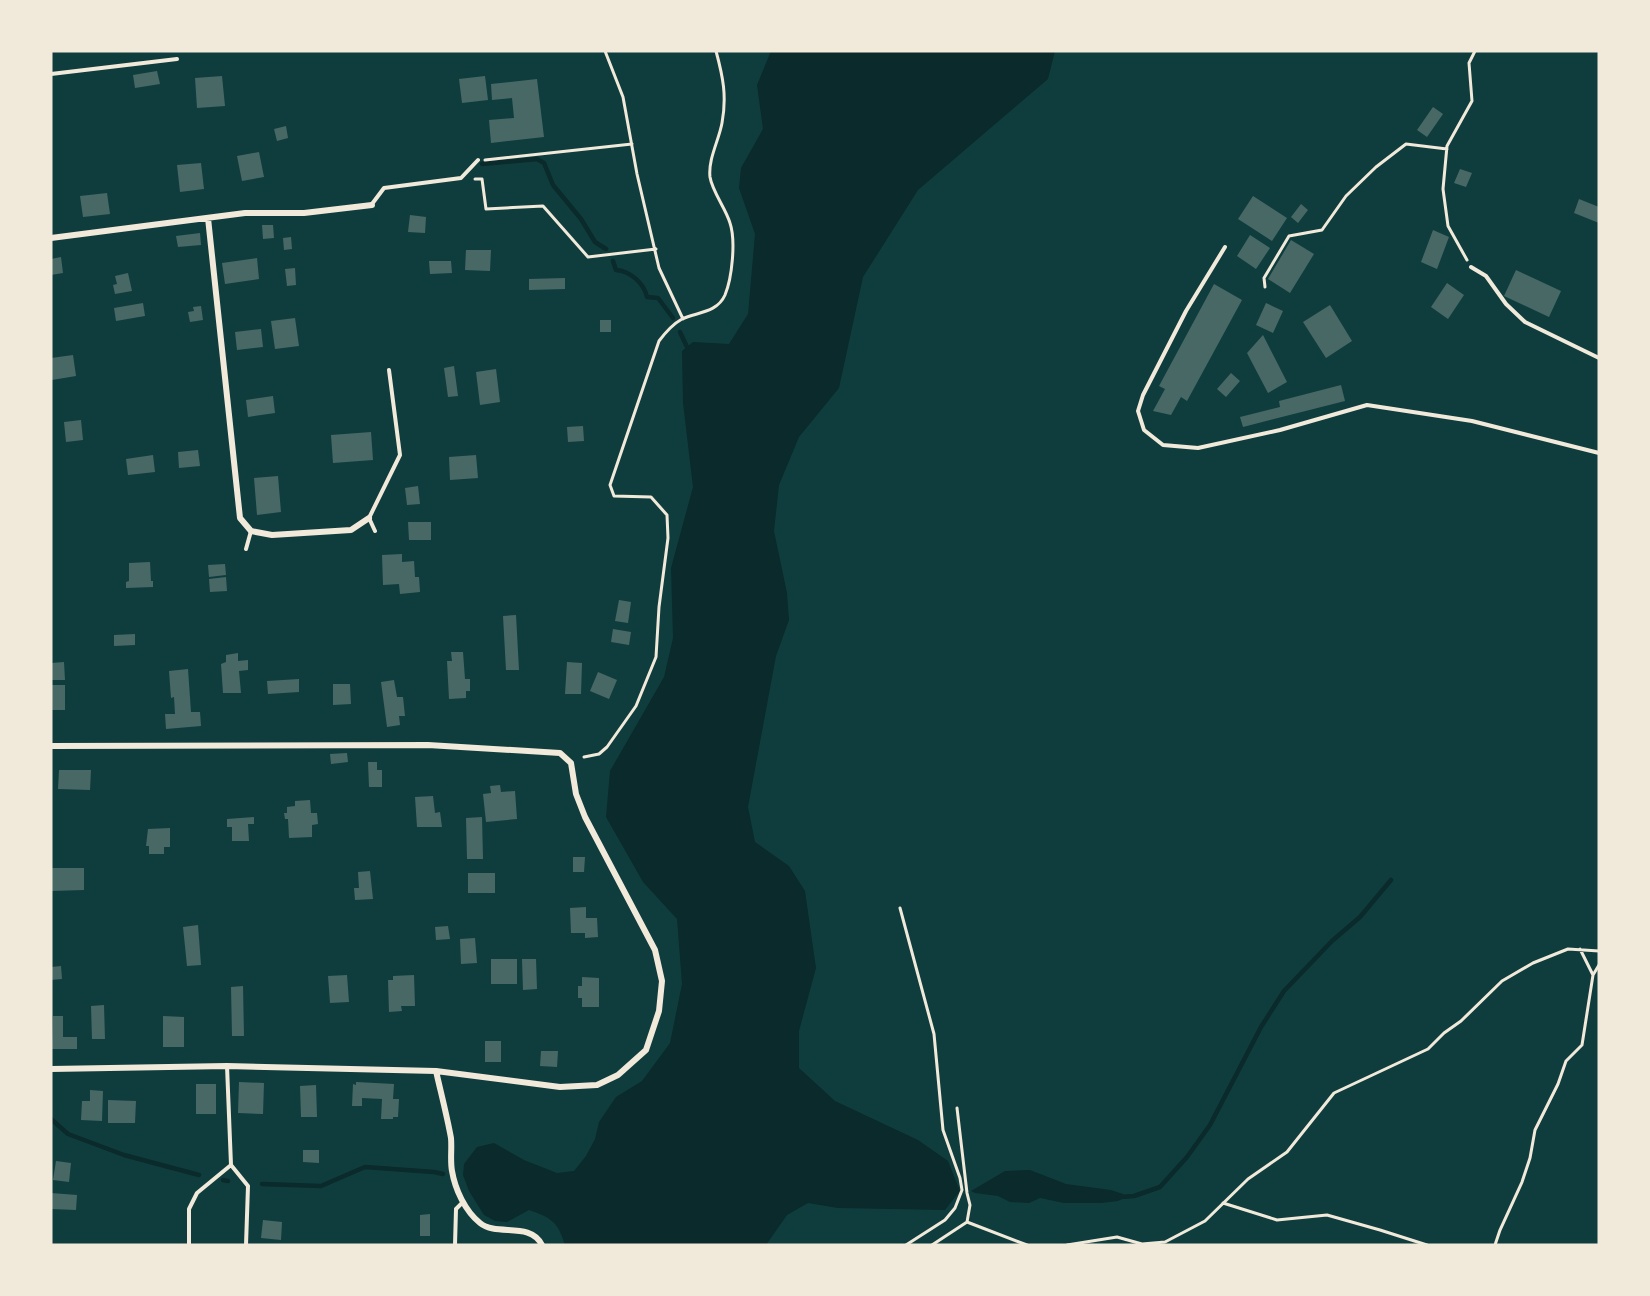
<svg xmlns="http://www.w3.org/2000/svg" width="1650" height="1296" viewBox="0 0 1650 1296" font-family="'Roboto Condensed',sans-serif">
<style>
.water{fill:#0a2a2b}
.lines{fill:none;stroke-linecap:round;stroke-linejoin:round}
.stream{stroke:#0a2a2b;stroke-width:4.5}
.building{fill:#486865}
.path{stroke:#f1e9da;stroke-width:3}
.service{stroke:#f1e9da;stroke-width:4}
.minor{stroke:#f1e9da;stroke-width:6}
</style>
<rect width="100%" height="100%" fill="#0f3d3e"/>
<path class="water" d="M 771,51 L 1055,51 L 1048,79 L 918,190 L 863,277 L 839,388 L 799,437 L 779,485 L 774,531 L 787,593 L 789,620 L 776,656 L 748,807 L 755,842 L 789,866 L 805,891 L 816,968 L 799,1031 L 799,1068 L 835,1101 L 918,1140 L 948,1161 L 960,1191 L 945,1210 L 838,1208 L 808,1203 L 787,1215 L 766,1245 L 565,1245 C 558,1222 552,1218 529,1210 L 507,1222 L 495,1221 L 484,1215 L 469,1191 L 463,1175 L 464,1164 L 477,1147 L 494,1143 L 524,1160 L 557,1173 L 574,1171 L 586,1156 L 595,1139 L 599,1122 L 616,1097 L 642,1081 L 670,1043 L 682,984 L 677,919 L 643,882 L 606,817 L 610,771 L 664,677 L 673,638 L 671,568 L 693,487 L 683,403 L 682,351 L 693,342 L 729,344 L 748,314 L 755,234 L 739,188 L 741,168 L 763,129 L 757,85 Z
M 1030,1170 L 1066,1184 L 1111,1190 L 1123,1194 L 1124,1198 L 1118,1201 L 1101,1203 L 1064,1203 L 1040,1198 L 1029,1203 L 1010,1202 L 998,1196 L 975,1193 L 971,1191 L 1005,1171 Z"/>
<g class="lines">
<path class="stream" d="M 482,164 L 537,159 L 544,163 L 553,185 L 581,219 L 595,242 L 606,249
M 613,261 L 616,270 C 630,271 644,283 647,297 L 658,298 L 673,318
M 680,332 L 687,347
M 51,1119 L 68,1134 L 124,1155 L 199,1175
M 223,1180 L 228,1181
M 262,1184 L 321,1186 L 365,1167 L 434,1172 L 443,1174
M 1120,1197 L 1134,1196 L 1160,1187 L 1187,1157 L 1210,1125 L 1261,1027 L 1284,991 L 1332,941 L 1360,917 L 1391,880"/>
</g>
<path class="building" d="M 157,71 L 160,84 L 135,88 L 133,75 Z
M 222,76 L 225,106 L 197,108 L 195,78 Z
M 485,76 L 488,100 L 462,103 L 459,79 Z
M 537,79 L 544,137 L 491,143 L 489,120 L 514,118 L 512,98 L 492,100 L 491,84 Z
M 1433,107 L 1443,114 L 1427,137 L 1417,130 Z
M 286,126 L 288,138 L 277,141 L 274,129 Z
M 259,152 L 264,177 L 242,181 L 237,156 Z
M 201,163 L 204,189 L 180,192 L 177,165 Z
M 1460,169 L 1472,173 L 1466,187 L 1454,183 Z
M 107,193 L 110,214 L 83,217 L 80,196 Z
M 1253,196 L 1287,218 L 1272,241 L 1238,219 Z
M 1579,199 L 1599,207 L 1599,223 L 1574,213 Z
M 1301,204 L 1308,210 L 1298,223 L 1291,217 Z
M 410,215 L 426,217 L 425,233 L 408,232 Z
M 262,225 L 273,225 L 274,238 L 263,239 Z
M 1433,230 L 1449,237 L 1437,269 L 1421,262 Z
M 200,233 L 201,245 L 178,247 L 176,236 Z
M 1250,235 L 1270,248 L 1256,269 L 1237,256 Z
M 291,237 L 292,249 L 284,250 L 283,238 Z
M 1291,240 L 1314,254 L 1290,293 L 1268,279 Z
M 466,250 L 491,250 L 490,271 L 465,270 Z
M 61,257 L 63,273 L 51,275 L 51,259 Z
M 257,258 L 259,279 L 225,284 L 222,263 Z
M 429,261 L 451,261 L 452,273 L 430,274 Z
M 295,268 L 296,285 L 287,286 L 285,269 Z
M 1516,270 L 1561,291 L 1549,317 L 1504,296 Z
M 128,273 L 132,291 L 115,294 L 113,285 L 117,284 L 115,276 Z
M 565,278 L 565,289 L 529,290 L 529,279 Z
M 1447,283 L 1464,295 L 1448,319 L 1431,307 Z
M 1214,284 L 1242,300 L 1187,401 L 1181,397 L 1171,415 L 1153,411 L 1165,389 L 1159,386 Z
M 143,303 L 145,316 L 116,321 L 114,308 Z
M 1266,303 L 1283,311 L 1273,333 L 1256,325 Z
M 1330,305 L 1352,341 L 1326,358 L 1303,322 Z
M 201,306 L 203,320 L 190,322 L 188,312 L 194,311 L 193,307 Z
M 295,318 L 299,346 L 275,349 L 271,321 Z
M 600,320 L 611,320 L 611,332 L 600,332 Z
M 261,329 L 263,347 L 237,350 L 235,332 Z
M 1263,335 L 1287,382 L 1268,393 L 1247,353 Z
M 73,355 L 76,376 L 52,380 L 51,358 Z
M 454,366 L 458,396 L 448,397 L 444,368 Z
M 496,369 L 500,402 L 480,405 L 476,372 Z
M 1231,373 L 1240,381 L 1226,397 L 1217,389 Z
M 1341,385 L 1345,401 L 1243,427 L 1240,417 L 1280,407 L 1279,401 Z
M 273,396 L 275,413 L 248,417 L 246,400 Z
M 81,420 L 83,440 L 66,442 L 64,422 Z
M 583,426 L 584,441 L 568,442 L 567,427 Z
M 371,432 L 373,460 L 333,463 L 331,435 Z
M 198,450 L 200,466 L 179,468 L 178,452 Z
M 153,455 L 155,472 L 128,475 L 126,459 Z
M 476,455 L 478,478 L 450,480 L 449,457 Z
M 278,476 L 281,512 L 257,515 L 254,478 Z
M 418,486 L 420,504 L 407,505 L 405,488 Z
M 408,522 L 431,522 L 431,540 L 409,540 Z
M 402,554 L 402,562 L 414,561 L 415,577 L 419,577 L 420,592 L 400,594 L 399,584 L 383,585 L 382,555 Z
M 150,562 L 151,581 L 153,581 L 153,587 L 126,588 L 126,582 L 129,581 L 129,563 Z
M 225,564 L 226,575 L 209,577 L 208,565 Z
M 226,577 L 227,591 L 210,592 L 209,579 Z
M 619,600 L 631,602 L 628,623 L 615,621 Z
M 516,615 L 519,670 L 506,670 L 503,616 Z
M 613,629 L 631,632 L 629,645 L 611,642 Z
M 135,634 L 135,645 L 114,646 L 114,635 Z
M 451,652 L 463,652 L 465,679 L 470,679 L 470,691 L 466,691 L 466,698 L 449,699 L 447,661 L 452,661 Z
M 238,653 L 238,661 L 248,660 L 248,670 L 239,671 L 241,693 L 223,693 L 221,664 L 226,662 L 226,655 Z
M 64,662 L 65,680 L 51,680 L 51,663 Z
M 567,662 L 582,663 L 581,694 L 565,694 Z
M 188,669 L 191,712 L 200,712 L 201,726 L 166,729 L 165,714 L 175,714 L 174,697 L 171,698 L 169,671 Z
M 598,672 L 617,680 L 609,699 L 590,691 Z
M 299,679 L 299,692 L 268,694 L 267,681 Z
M 394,680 L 397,697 L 403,697 L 405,716 L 399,716 L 400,725 L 387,727 L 381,682 Z
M 333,684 L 350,684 L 351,704 L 333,705 Z
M 51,685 L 65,685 L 65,710 L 51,710 Z
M 347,753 L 348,762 L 331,764 L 330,754 Z
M 368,762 L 377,762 L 377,770 L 382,770 L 382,787 L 369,787 Z
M 59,770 L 91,770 L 90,790 L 58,789 Z
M 500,785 L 501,792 L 515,791 L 517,819 L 486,822 L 483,794 L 491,793 L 490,786 Z
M 433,796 L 435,813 L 440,812 L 442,827 L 417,827 L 415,797 Z
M 310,800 L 311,813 L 317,813 L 318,824 L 312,825 L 312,837 L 289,838 L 288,819 L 285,819 L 284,813 L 287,813 L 287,807 L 295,806 L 295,801 Z
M 254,817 L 254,824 L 248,824 L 249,841 L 232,841 L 232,827 L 227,827 L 227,819 Z
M 482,817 L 483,859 L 467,859 L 466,818 Z
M 170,828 L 170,847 L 164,847 L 164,854 L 149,854 L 149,846 L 146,846 L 148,829 Z
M 573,857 L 585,857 L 584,872 L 573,872 Z
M 51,868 L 84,868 L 84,890 L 51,891 Z
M 370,871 L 373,899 L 355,900 L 354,888 L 359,888 L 358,872 Z
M 468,873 L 495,873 L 495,893 L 468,893 Z
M 586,907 L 586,918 L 597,918 L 598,937 L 585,938 L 585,933 L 571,933 L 570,908 Z
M 198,925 L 201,965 L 187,966 L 183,927 Z
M 448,926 L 450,939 L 436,940 L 435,927 Z
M 475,938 L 477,963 L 461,964 L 460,939 Z
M 491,959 L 517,959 L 517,984 L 491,984 Z
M 522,959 L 536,959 L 537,989 L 523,990 Z
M 61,966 L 62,979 L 51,980 L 51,967 Z
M 347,975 L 349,1002 L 330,1003 L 328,976 Z
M 414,975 L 415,1006 L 401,1006 L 402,1011 L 389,1012 L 388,980 L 393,980 L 393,976 Z
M 582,977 L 599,978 L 599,1007 L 582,1007 L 582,998 L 578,998 L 578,986 L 582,986 Z
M 243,986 L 244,1036 L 232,1036 L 231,987 Z
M 104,1005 L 105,1039 L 92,1039 L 91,1006 Z
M 53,1016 L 63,1016 L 63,1037 L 77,1037 L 77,1049 L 52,1049 Z
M 163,1016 L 184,1017 L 184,1047 L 163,1047 Z
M 485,1041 L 501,1041 L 501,1062 L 485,1062 Z
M 541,1051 L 558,1051 L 557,1067 L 540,1066 Z
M 239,1082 L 264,1083 L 263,1114 L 238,1113 Z
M 356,1082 L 394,1084 L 393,1099 L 399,1099 L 398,1117 L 393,1117 L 393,1119 L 381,1119 L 382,1099 L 362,1098 L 362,1106 L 352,1106 L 353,1084 L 356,1085 Z
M 196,1084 L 216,1084 L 216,1114 L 196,1114 Z
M 316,1085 L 317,1117 L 301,1117 L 300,1086 Z
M 90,1090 L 103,1091 L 102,1121 L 81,1120 L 82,1101 L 90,1101 Z
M 108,1100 L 136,1101 L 135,1123 L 108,1123 Z
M 303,1150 L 319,1150 L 319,1163 L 303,1162 Z
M 56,1161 L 71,1163 L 69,1182 L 53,1180 Z
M 51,1193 L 77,1195 L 76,1210 L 51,1209 Z
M 430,1214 L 430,1236 L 420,1236 L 420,1215 Z
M 263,1220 L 282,1222 L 281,1240 L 261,1238 Z"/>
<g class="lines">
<path class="path" d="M 605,51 L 623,97 L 637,174 L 659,268 L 683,319
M 485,160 L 632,144
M 475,179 L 482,179 L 486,209 L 543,206 L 588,257 L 656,249
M 1467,260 L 1448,226 L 1443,189 L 1447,146 L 1472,101 L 1469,63 L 1475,51
M 1265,287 L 1264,278 L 1289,236 L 1322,230 L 1346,196 L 1376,167 L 1406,144 L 1447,149
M 584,757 L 599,754 L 607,747 L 636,706 L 656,657 L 659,607 L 668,538 L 667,515 L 651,497 L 614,496 L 610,485 L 659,341 C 665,333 673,324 682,319 C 697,312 717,313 725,295 C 732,278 736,241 730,223 C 726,209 712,191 710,177 C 708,159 719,140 722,123 C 727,96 723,77 716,51
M 900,908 L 934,1034 L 943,1130 L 960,1178 L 962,1190 L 955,1208 L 945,1220 L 906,1245
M 1593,975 L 1599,965
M 1223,1203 L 1277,1220 L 1327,1215 L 1380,1230 L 1427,1245
M 967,1222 L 1027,1245
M 932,1245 L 967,1222 L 970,1205 L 967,1193 L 957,1108
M 1067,1245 L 1117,1237 L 1142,1244 L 1165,1242 L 1205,1221 L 1248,1179 L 1287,1152 L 1334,1093 L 1428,1049 L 1444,1033 L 1461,1021 L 1502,981 L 1533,963 L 1568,949 L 1599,951
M 1495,1245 L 1500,1230 L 1522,1182 L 1530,1158 L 1535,1130 L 1558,1084 L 1566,1061 L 1582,1045 L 1593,975 L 1580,949"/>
<path class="service" d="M 51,74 L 177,59
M 372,204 L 384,188 L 461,178 L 478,160
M 1225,247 L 1186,311 L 1143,395 L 1138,411 L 1144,430 L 1163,445 L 1198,448 L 1280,430 L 1367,405 L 1472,421 L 1599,453
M 1471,267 L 1486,276 L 1506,304 L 1525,322 L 1599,358
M 375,531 L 369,518 L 400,455 L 389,370
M 246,549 L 251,531
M 231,1165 L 248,1186 L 246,1245
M 189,1245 L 189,1209 L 197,1193 L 231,1165 L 227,1066
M 455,1245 L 456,1209 L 463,1202"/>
<path class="minor" d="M 208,218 L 240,518 L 251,531 L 272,535 L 351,530 L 369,518
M 51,238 L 245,213 L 304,213 L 372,205
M 51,746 L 428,745 L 560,753 L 571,763 L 576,794 L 585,817 L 655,950 L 662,981 L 659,1011 L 646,1050 L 618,1075 L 597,1085 L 560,1087 L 436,1071 L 227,1066 L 51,1069
M 436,1071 C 441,1093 447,1116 451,1138 C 452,1149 450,1160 452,1171 C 455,1189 465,1211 480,1223 C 497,1237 530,1221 542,1245"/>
</g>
<rect width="1650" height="1296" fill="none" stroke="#f1e9da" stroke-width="105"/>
</svg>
